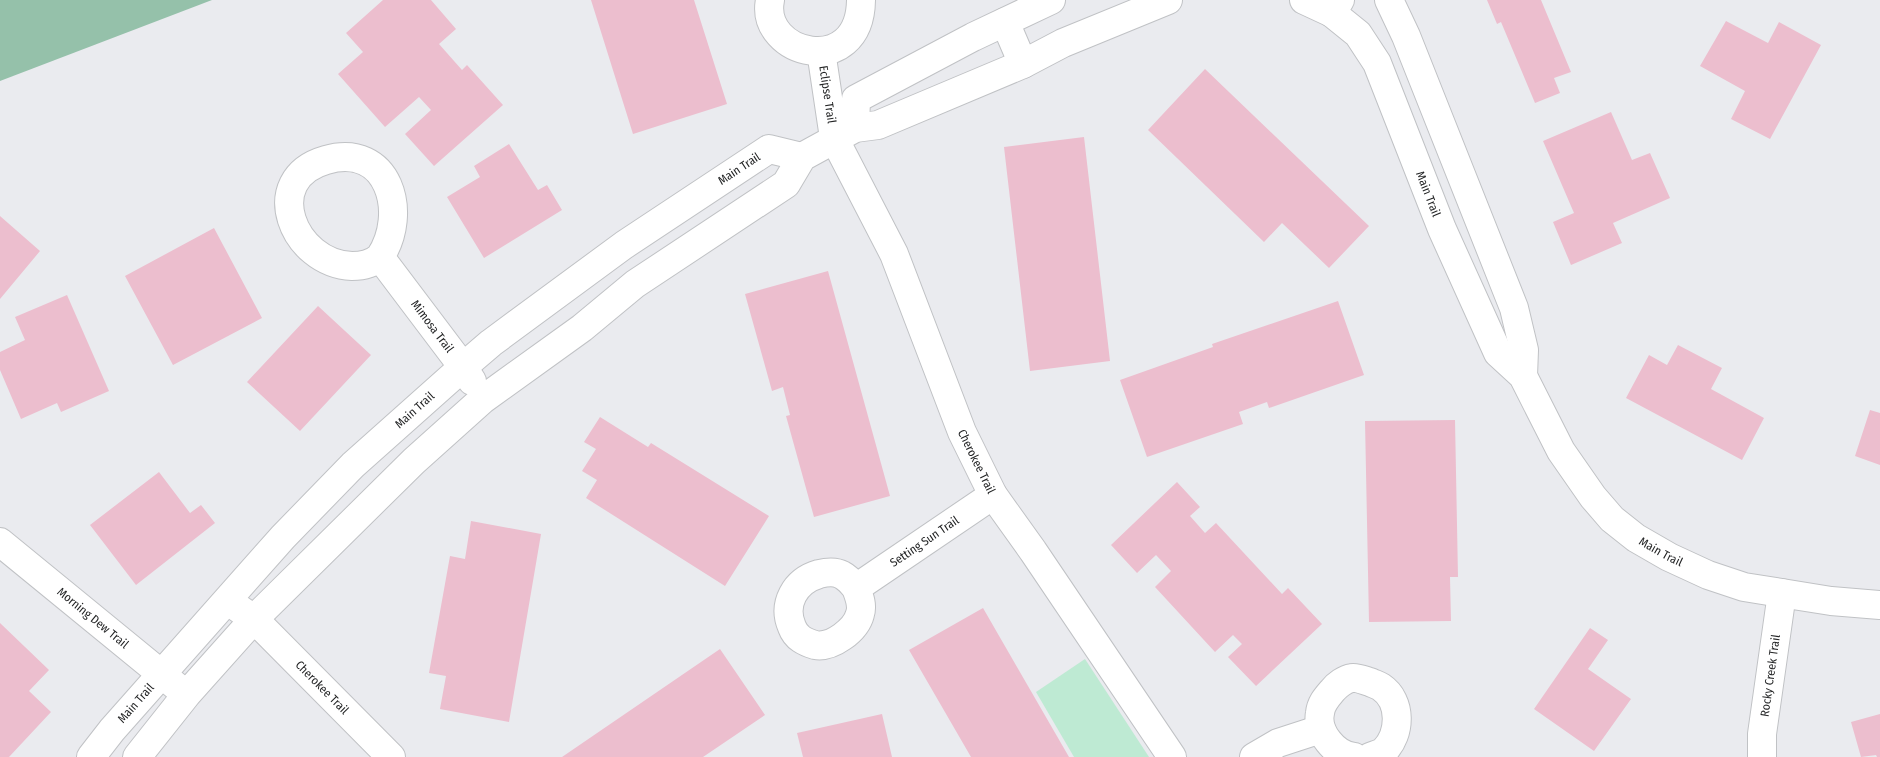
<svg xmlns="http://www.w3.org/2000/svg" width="1880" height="757" viewBox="0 0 1880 757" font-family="'Fira Sans Condensed',sans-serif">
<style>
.green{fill:#beead3}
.forest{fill:#95c1aa}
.building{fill:#ecbece}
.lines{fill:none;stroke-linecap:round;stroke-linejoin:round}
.street-casing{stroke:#c0c2c5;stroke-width:30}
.street{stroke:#fff;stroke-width:28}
.labels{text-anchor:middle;stroke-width:5;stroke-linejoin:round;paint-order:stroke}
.street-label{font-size:12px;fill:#232425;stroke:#f7f9fc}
</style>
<rect width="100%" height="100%" fill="#eaebef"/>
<path class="green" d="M 1085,659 L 1149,757 L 1074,757 L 1036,692 Z"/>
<path class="forest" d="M 0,0 L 212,0 L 0,81 Z"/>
<path class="building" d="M 383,0 L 431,0 L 456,29 L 439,44 L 462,70 L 467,65 L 503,105 L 434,166 L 405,134 L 431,110 L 419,97 L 385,127 L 338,74 L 363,52 L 346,33 Z
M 591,0 L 694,0 L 727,104 L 633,134 Z
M 1487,0 L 1541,0 L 1571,72 L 1554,78 L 1560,93 L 1535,103 L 1501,22 L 1497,24 Z
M 1726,21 L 1768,43 L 1779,22 L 1821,45 L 1770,139 L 1731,119 L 1745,91 L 1700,66 Z
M 1205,69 L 1369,226 L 1329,268 L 1282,223 L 1264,242 L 1148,130 Z
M 1611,112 L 1632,160 L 1650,153 L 1670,198 L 1613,223 L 1622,243 L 1571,265 L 1553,222 L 1574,213 L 1543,141 Z
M 1084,137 L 1110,361 L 1030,371 L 1004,147 Z
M 509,144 L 538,190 L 547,185 L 562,210 L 484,258 L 447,197 L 480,177 L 474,166 Z
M 0,216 L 40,251 L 0,299 Z
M 214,228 L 262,318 L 173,365 L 125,276 Z
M 828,271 L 890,496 L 814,517 L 786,416 L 790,415 L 783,387 L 772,391 L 745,294 Z
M 67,295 L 109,391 L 61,412 L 57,403 L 21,419 L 0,370 L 0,352 L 25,340 L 15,317 Z
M 1338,301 L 1364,375 L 1269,408 L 1267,402 L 1239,412 L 1243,424 L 1147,457 L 1120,380 L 1213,347 L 1212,344 Z
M 318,306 L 371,355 L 300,431 L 247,382 Z
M 1678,345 L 1722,368 L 1711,389 L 1764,418 L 1742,460 L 1626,398 L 1649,355 L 1667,365 Z
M 1870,410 L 1880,413 L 1880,465 L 1855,456 Z
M 600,417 L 648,447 L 651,443 L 769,516 L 725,586 L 586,498 L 597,480 L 582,471 L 596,449 L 584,442 Z
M 1455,420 L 1458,577 L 1450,577 L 1451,621 L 1369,622 L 1365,421 Z
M 159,472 L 190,513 L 201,505 L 215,523 L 136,585 L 90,525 Z
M 1177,482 L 1200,507 L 1190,516 L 1205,533 L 1216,523 L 1282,594 L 1288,588 L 1322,624 L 1256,686 L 1228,657 L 1242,644 L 1233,635 L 1215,652 L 1155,587 L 1171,571 L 1156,555 L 1137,573 L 1111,545 Z
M 471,521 L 541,534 L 509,722 L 440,709 L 446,676 L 429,673 L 450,556 L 465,559 Z
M 983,608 L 1069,757 L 971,757 L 909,650 Z
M 0,623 L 49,670 L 29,691 L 51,712 L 9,757 L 0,757 Z
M 1590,628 L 1608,640 L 1588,669 L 1631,699 L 1594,751 L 1534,709 Z
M 720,649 L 765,715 L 703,757 L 562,757 Z
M 882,714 L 892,757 L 803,757 L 797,733 Z
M 1880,714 L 1880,757 L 1877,757 L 1876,755 L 1861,757 L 1851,722 Z"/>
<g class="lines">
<defs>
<g id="street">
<path d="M 770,0 C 759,55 860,80 861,0"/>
<path d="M 1304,0 L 1332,13"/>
<path id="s1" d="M 1340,0 L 1332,13 L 1358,34 L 1377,63 L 1442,229 L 1498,353 L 1523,376 L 1561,451 L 1593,497 L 1612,519 L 1636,538 L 1669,557 L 1708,575 L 1744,587 L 1831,601 L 1880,605"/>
<path d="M 1389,0 L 1406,36 L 1514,308 L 1524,350 L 1523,376"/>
<path d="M 1005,22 L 1023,64"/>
<path id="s2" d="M 821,51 L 834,138 L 894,254 L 962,432 L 993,495 L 1033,551 L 1172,757"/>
<path d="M 855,128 L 856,99 L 973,37 L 1051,0"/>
<path id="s3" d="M 380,257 C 372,264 363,266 352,266 C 293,264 259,179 326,160 C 389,142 409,213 380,257 L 463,367 L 472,381"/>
<path id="s4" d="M 0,542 L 176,686"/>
<path id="s5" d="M 856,588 C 852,583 848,578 842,575 C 835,571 827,572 819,574 C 795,581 782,604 792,627 C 796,638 805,642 815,645 C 832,648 856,630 860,614 C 863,605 859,596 856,588 L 993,495"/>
<path id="s6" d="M 238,608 L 254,619 L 391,757"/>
<path id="s7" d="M 91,757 L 112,730 L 283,537 L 353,465 L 463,367 L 491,343 L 624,245 L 769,149 L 802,157"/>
<path d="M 137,757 L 187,694 L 254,619 L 414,461 L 482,400 L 582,328 L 635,284 L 786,184 L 802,157 L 855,128 L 878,125 L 1023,64 L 1063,43 L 1168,0"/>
<path d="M 1254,757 L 1278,743 L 1321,729"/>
<path d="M 1354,757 C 1335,755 1316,732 1320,713 C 1321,703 1327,697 1333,690 C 1337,685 1345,679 1352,678 C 1357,677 1366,681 1370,682 C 1374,684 1378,685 1381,687 C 1402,701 1401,734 1384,751 C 1380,754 1374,755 1370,757"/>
<path id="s8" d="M 1762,757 L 1762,734 L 1782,593"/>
</g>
</defs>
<use href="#street" class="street-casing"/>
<use href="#street" class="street"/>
</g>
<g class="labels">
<g class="street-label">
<text dy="4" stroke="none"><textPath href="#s2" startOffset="44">Eclipse Trail</textPath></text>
<text dy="4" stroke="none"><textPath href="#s7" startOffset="880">Main Trail</textPath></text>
<text dy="4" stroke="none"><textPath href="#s1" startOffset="224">Main Trail</textPath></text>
<text dy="4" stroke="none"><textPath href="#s3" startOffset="424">Mimosa Trail</textPath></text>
<text dy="4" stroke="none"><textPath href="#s7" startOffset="475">Main Trail</textPath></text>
<text dy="4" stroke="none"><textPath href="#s2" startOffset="442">Cherokee Trail</textPath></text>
<text dy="4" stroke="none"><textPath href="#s5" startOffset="309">Setting Sun Trail</textPath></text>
<text dy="4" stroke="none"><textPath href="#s1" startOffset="660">Main Trail</textPath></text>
<text dy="4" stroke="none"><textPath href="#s4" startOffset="120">Morning Dew Trail</textPath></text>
<text dy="4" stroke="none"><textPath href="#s8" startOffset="82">Rocky Creek Trail</textPath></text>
<text dy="4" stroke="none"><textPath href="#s6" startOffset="116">Cherokee Trail</textPath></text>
<text dy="4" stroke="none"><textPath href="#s7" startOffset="70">Main Trail</textPath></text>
</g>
</g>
</svg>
